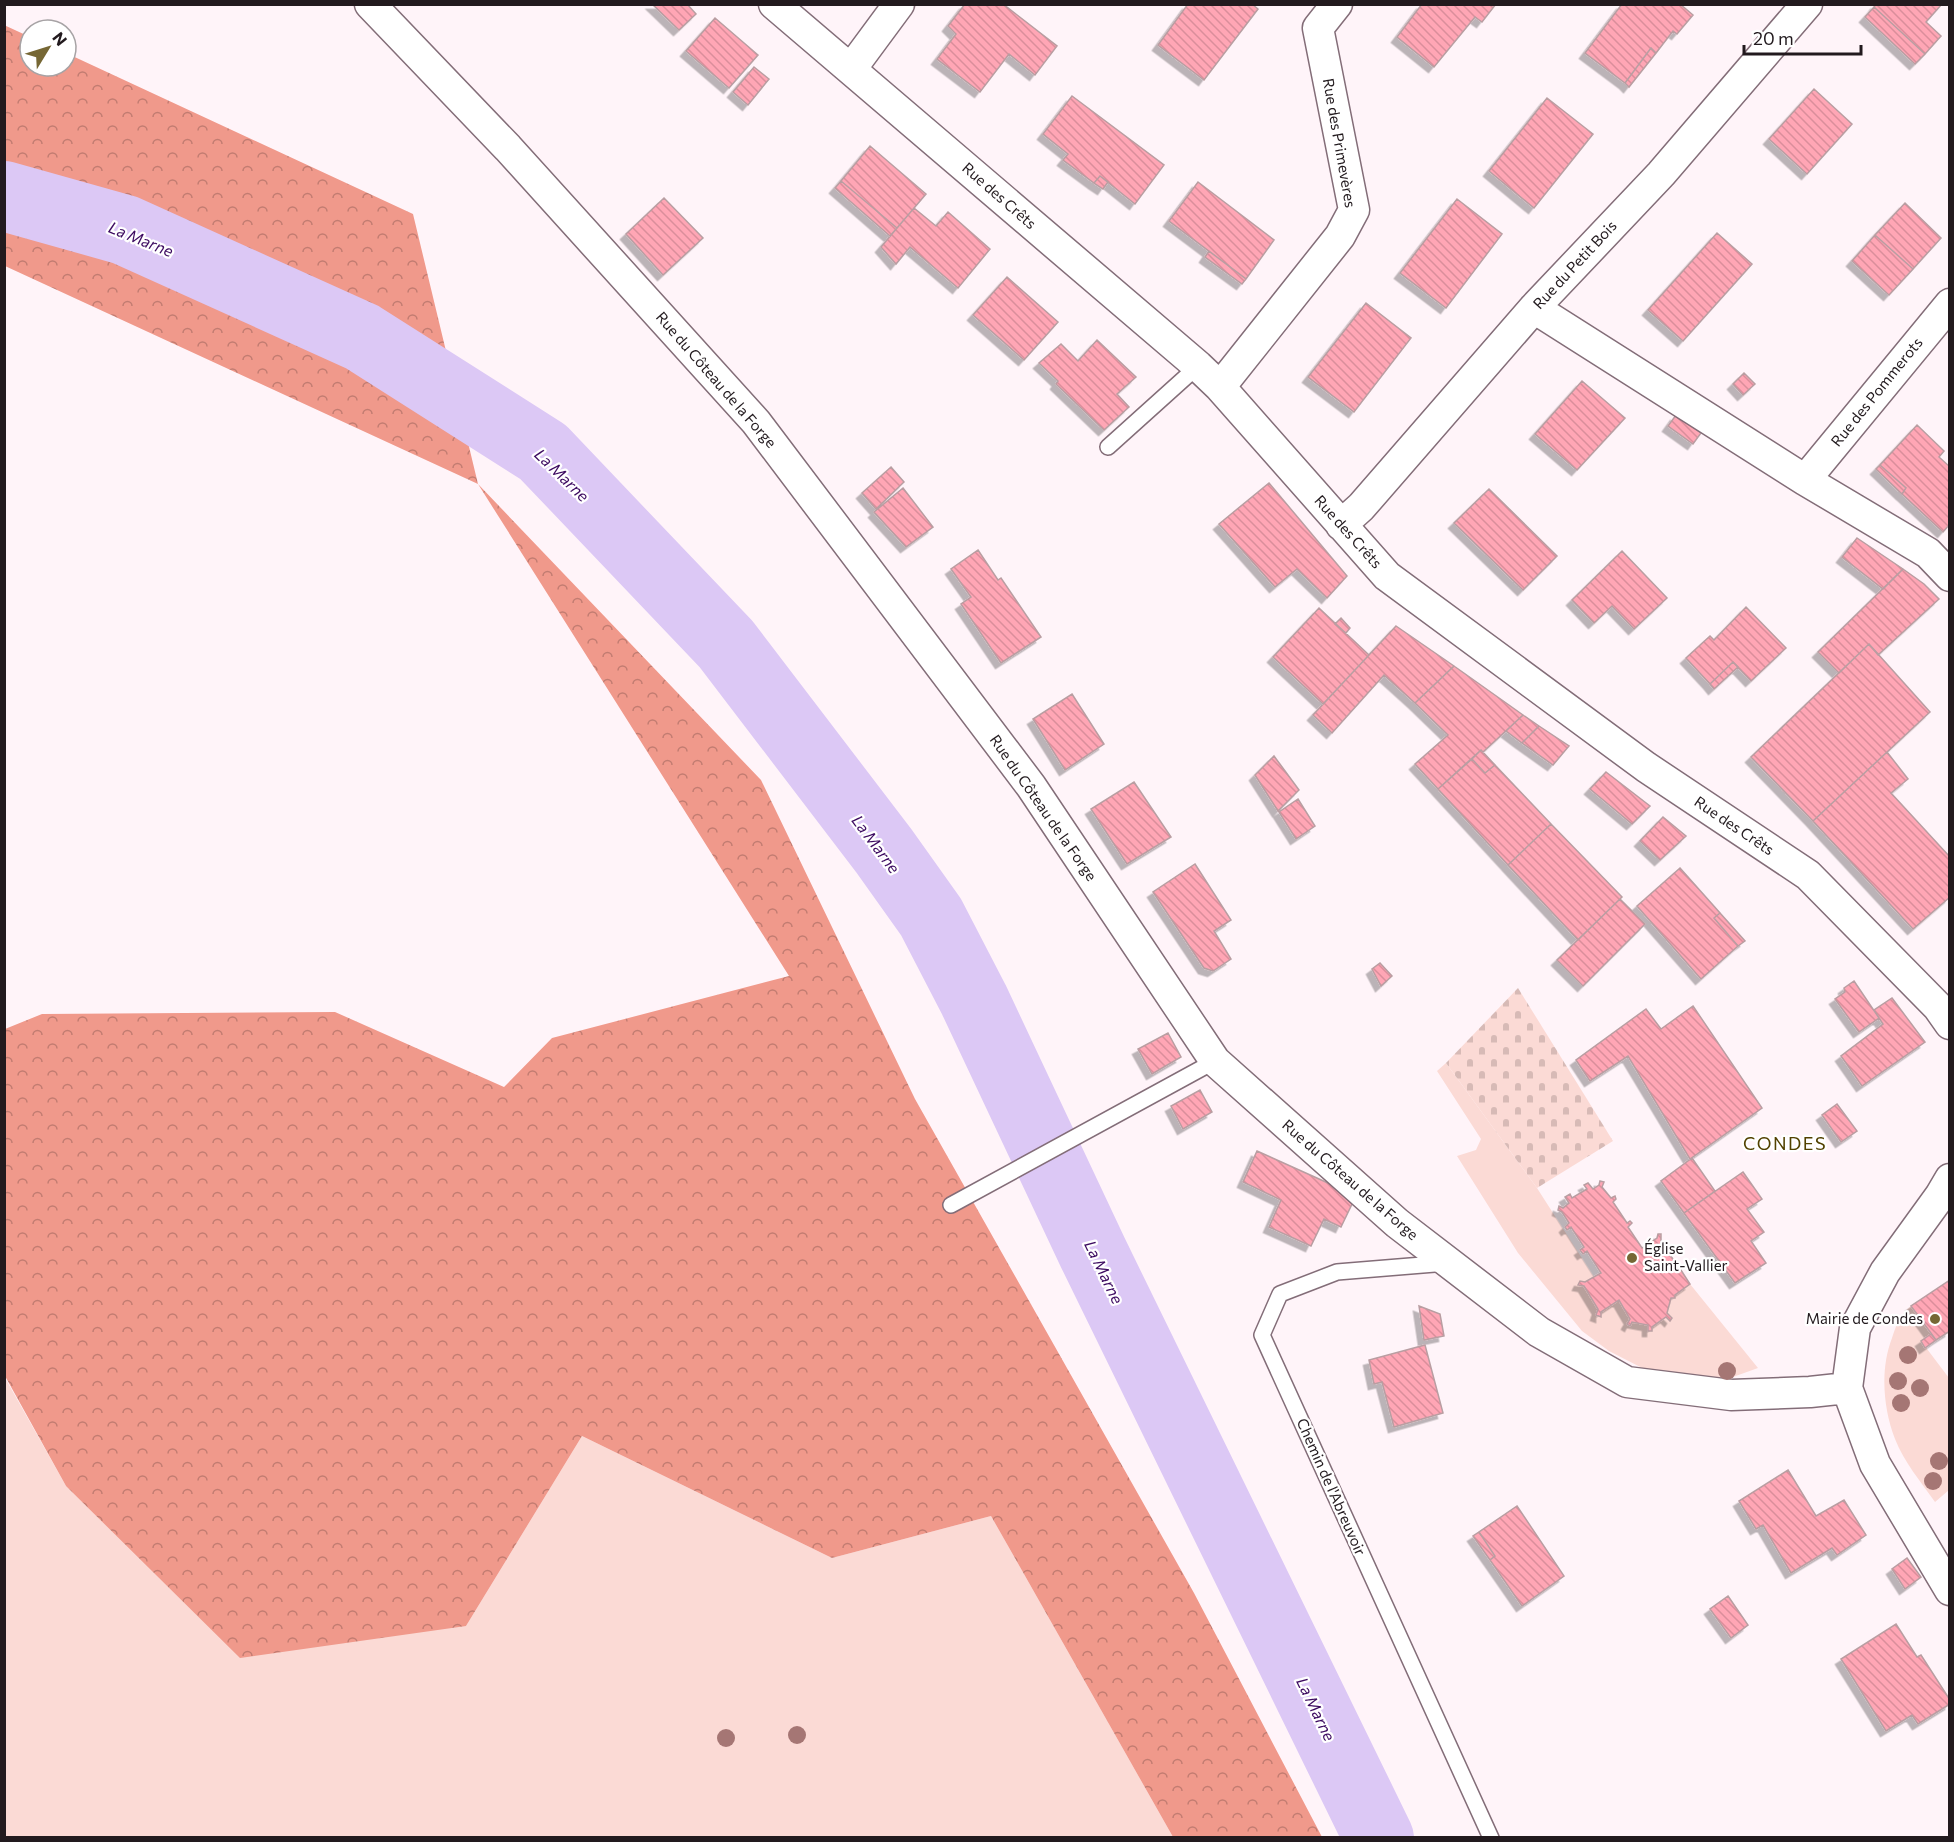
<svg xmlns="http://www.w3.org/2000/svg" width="1954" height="1842" viewBox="0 0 1954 1842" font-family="Commissioner,sans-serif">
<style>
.grass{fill:#fbdad5}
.forest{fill:url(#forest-crowns)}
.cemetery{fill:url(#cemetery-stones)}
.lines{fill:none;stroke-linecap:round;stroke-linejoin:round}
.river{stroke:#dcc8f5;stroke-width:70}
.building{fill:url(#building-back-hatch);stroke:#b99ea2;stroke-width:1.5;filter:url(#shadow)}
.lane-casing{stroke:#836d78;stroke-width:18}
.street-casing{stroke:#836d78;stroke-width:33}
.lane{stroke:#fff;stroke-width:15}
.street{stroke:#fff;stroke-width:30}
.tree{fill:#a57674}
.poi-dot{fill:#766734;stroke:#fff;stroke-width:2}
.labels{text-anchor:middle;stroke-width:4.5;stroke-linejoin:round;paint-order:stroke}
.street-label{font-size:15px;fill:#221a1e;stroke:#fff}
.poi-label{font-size:15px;fill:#221a1e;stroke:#fff;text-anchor:start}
.water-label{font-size:16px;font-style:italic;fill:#3c0a60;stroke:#fff}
.quarter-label{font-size:18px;letter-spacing:1.5px;fill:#524100;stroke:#fff}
</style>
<defs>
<pattern id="forest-crowns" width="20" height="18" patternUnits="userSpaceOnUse" patternTransform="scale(1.5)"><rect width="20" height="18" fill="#f0998b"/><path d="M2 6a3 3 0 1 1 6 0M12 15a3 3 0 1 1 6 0" fill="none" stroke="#c27c71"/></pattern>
<pattern id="cemetery-stones" width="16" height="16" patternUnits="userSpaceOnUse" patternTransform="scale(1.5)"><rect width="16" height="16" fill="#fbdad5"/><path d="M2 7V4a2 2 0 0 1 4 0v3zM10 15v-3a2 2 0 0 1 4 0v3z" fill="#d7bab6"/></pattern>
<pattern id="building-back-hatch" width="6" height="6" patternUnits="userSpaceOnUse" patternTransform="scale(1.5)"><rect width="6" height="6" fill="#ffa6b5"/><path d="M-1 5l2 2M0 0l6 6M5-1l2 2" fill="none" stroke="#da8e9b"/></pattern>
<filter id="shadow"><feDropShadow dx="-5.5" dy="5.5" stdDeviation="0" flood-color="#0004"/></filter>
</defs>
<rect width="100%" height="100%" fill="#fff4f9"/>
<path class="grass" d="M 1446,1063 L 1537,1188 L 1594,1277 L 1585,1282 L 1580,1281 L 1578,1285 L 1584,1286 L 1598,1309 L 1596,1315 L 1600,1317 L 1601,1312 L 1619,1300 L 1630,1319 L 1627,1325 L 1630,1326 L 1632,1322 L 1648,1325 L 1648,1331 L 1652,1331 L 1652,1327 L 1666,1317 L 1669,1321 L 1672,1318 L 1667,1313 L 1671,1298 L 1675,1298 L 1675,1295 L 1690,1284 L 1758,1368 L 1719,1382 L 1650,1372 L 1609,1351 L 1582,1331 L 1518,1253 L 1457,1156 L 1476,1150 L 1481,1139 L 1437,1071 Z
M 1911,1306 L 1931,1334 L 1921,1341 L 1949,1378 L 1949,1490 L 1935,1502 C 1921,1482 1904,1462 1895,1439 C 1883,1408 1880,1369 1892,1338 C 1896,1326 1900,1314 1911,1306 Z
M 4,1376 L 66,1486 L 466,1626 L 582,1436 L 832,1558 L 991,1516 L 1173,1837 L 5,1837 Z"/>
<path class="forest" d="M 4,25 L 30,37 L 30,66 L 66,66 L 66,53 L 413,214 L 478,484 L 761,780 L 915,1099 L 1194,1593 L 1322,1837 L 1173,1837 L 991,1516 L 832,1558 L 582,1436 L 466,1626 L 240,1658 L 66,1486 L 5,1376 L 5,1029 L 42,1014 L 335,1012 L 504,1087 L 552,1038 L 789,976 L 478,484 L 5,266 Z"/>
<path class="cemetery" d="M 1518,988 L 1613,1141 L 1537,1188 L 1446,1063 Z"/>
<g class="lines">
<path class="river" d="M 4,196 L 125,230 L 362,337 L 543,452 L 726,644 L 884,851 L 931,917 L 974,1000 L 1093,1253 L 1379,1838"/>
</g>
<path class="building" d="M 652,4 L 687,4 L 696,14 L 679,30 Z
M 965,4 L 1003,4 L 1057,46 L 1035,75 L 1009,54 L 980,92 L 937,59 L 956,34 L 948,26 Z
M 1188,4 L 1252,4 L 1258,9 L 1204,80 L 1158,45 Z
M 1422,4 L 1496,4 L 1482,22 L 1475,17 L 1434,67 L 1397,37 Z
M 1622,4 L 1680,4 L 1693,15 L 1677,34 L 1673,31 L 1656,53 L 1651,48 L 1625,83 L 1585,53 Z
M 1876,4 L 1942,4 L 1926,22 L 1941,36 L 1925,54 L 1874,7 Z
M 1874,7 L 1925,54 L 1915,64 L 1865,17 Z
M 715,18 L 758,55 L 729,88 L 686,51 Z
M 1651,48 L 1656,53 L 1629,87 L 1625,83 Z
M 754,67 L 769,79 L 748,105 L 733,92 Z
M 1814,89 L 1852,124 L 1807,174 L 1769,139 Z
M 1072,96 L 1164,165 L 1135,204 L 1100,176 L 1094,183 L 1063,160 L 1068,154 L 1043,134 Z
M 1547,98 L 1593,134 L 1534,208 L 1489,171 Z
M 870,146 L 926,194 L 897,228 L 841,181 Z
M 1100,176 L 1108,182 L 1103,189 L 1094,183 Z
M 841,181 L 897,228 L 890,236 L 835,188 Z
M 1198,182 L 1274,240 L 1246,279 L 1169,221 Z
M 664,198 L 703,238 L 663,275 L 626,234 Z
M 1457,199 L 1502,234 L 1446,308 L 1400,273 Z
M 1905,203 L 1941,238 L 1913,269 L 1875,235 Z
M 914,208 L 936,226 L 948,212 L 990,249 L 958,288 L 910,247 L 896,264 L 881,247 Z
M 1717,233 L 1752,264 L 1683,341 L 1648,310 Z
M 1875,235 L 1913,269 L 1889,295 L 1852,261 Z
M 1209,251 L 1246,279 L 1242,284 L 1205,257 Z
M 1007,277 L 1058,322 L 1024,360 L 973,315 Z
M 1366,303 L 1411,338 L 1354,412 L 1308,377 Z
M 1097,340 L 1136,377 L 1117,394 L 1129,407 L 1104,430 L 1056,384 L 1058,381 L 1039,363 L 1061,344 L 1078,361 Z
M 1744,373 L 1755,384 L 1743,395 L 1733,384 Z
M 1582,381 L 1625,418 L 1577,470 L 1535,434 Z
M 1676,415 L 1701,433 L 1693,444 L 1668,426 Z
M 1917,425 L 1944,451 L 1939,457 L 1950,467 L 1950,524 L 1943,532 L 1902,494 L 1906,488 L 1880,465 Z
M 1880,465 L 1906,488 L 1902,494 L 1876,469 Z
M 891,467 L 904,482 L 876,509 L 862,493 Z
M 1269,483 L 1347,576 L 1327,598 L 1297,569 L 1275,587 L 1219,524 Z
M 903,488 L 933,527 L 906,547 L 874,512 Z
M 1489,489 L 1557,556 L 1523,590 L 1454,523 Z
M 1857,538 L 1903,569 L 1883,589 L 1842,557 Z
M 978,550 L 998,580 L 1001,578 L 1041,637 L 1001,663 L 961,604 L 971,597 L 951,569 Z
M 1622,551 L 1667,598 L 1634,629 L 1612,606 L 1594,623 L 1572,600 Z
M 1903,569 L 1924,584 L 1939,599 L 1878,655 L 1869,644 L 1839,673 L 1818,652 Z
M 1746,607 L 1786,648 L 1751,681 L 1733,662 L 1710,684 L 1686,658 L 1710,636 L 1714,640 Z
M 1319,608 L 1369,655 L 1323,704 L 1273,657 Z
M 1341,618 L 1350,628 L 1346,633 L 1335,624 Z
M 1396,626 L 1454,666 L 1415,703 L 1384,675 L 1332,733 L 1313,715 Z
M 1869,644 L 1930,712 L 1813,821 L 1751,757 Z
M 1733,662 L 1738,667 L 1714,689 L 1710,684 Z
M 1454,666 L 1523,715 L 1483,752 L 1481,750 L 1438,789 L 1415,764 L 1448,735 L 1415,703 Z
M 1072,694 L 1104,744 L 1065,770 L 1033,719 Z
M 1523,715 L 1539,726 L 1522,743 L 1506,731 Z
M 1539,726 L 1569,746 L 1553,765 L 1522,743 Z
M 1481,750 L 1495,765 L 1485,773 L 1472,759 Z
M 1887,752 L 1908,779 L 1891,793 L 1950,857 L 1950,897 L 1913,929 L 1813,821 Z
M 1274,756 L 1299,790 L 1278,811 L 1255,775 Z
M 1472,759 L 1485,773 L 1495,765 L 1551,824 L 1508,865 L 1438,789 Z
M 1606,772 L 1650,806 L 1632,824 L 1590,789 Z
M 1134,782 L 1171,837 L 1127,864 L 1091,809 Z
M 1298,799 L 1315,826 L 1296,839 L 1279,812 Z
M 1663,817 L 1686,836 L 1660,860 L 1640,841 Z
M 1551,824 L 1622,897 L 1578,940 L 1508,865 Z
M 1195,864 L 1231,920 L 1214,931 L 1231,959 L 1213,971 L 1204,968 L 1153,892 Z
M 1680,868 L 1720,913 L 1714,918 L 1738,946 L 1701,979 L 1637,906 Z
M 1620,899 L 1645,924 L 1583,986 L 1557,960 Z
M 1720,913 L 1745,941 L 1738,946 L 1714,918 Z
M 1380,963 L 1392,976 L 1381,986 L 1372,969 Z
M 1854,981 L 1879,1018 L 1859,1032 L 1835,999 L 1845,992 L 1844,988 Z
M 1892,998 L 1925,1042 L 1862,1086 L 1841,1056 L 1883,1024 L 1874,1010 Z
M 1693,1006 L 1762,1108 L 1690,1159 L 1628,1056 L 1590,1081 L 1576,1060 L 1646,1009 L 1661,1029 Z
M 1168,1033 L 1181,1057 L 1152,1074 L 1138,1049 Z
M 1200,1090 L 1212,1112 L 1183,1129 L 1171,1106 Z
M 1837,1104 L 1857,1131 L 1841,1142 L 1822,1115 Z
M 1257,1151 L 1339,1188 L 1354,1200 L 1341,1227 L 1324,1219 L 1311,1246 L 1269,1227 L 1281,1200 L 1243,1182 Z
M 1692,1158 L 1715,1191 L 1684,1213 L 1661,1181 Z
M 1743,1172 L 1762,1199 L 1747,1209 L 1764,1232 L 1751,1241 L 1766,1263 L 1735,1283 L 1684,1213 Z
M 1600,1181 L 1604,1182 L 1602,1187 L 1611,1198 L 1615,1196 L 1616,1199 L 1613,1202 L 1627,1223 L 1630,1221 L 1632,1223 L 1628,1227 L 1642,1248 L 1657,1238 L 1658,1234 L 1661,1234 L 1661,1242 L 1675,1262 L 1679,1264 L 1679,1267 L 1690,1284 L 1675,1295 L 1675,1298 L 1671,1298 L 1667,1313 L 1672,1318 L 1670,1321 L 1666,1317 L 1652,1327 L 1652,1331 L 1648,1331 L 1648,1325 L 1632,1322 L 1630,1326 L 1627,1324 L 1630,1319 L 1619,1300 L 1601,1312 L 1601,1317 L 1596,1315 L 1598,1309 L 1584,1286 L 1578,1285 L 1580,1281 L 1585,1282 L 1601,1273 L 1587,1251 L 1583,1254 L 1580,1250 L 1584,1247 L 1571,1227 L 1567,1230 L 1565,1227 L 1569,1223 L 1562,1212 L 1558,1210 L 1559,1206 L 1563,1208 L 1569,1203 L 1565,1197 L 1570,1194 L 1572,1198 L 1587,1189 L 1584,1185 L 1588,1183 L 1593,1189 L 1599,1185 Z
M 1950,1280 L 1950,1331 L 1936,1340 L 1911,1306 Z
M 1419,1306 L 1440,1314 L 1444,1336 L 1424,1340 Z
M 1931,1334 L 1936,1340 L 1925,1348 L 1921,1341 Z
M 1425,1345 L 1443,1413 L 1394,1427 L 1382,1382 L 1374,1384 L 1369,1360 Z
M 1788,1470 L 1816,1516 L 1844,1500 L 1866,1535 L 1837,1555 L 1832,1548 L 1791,1573 L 1763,1525 L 1756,1529 L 1739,1501 Z
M 1517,1506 L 1564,1576 L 1522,1606 L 1490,1560 L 1495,1556 L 1479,1532 Z
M 1479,1532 L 1495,1556 L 1490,1560 L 1473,1536 Z
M 1907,1558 L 1921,1577 L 1905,1589 L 1892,1569 Z
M 1728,1596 L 1748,1625 L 1731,1638 L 1710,1609 Z
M 1896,1624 L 1917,1657 L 1921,1655 L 1950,1700 L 1950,1704 L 1918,1724 L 1912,1715 L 1886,1731 L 1841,1659 Z"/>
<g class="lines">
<defs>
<path id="lane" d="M 1108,447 L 1198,366
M 951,1205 L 1215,1061
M 1447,1263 L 1337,1272 L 1280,1294 L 1262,1335 L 1491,1838"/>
<path id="street" d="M 370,4 L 508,148 L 756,422 L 1031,786 L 1215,1061 L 1397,1223 L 1539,1332 L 1627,1382 L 1731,1395 L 1810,1392 L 1847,1388
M 774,4 L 1198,366 L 1220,387 L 1387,576 L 1646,767 L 1808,875 L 1938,1007 L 1950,1024
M 851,69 L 899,4
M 1534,308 L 1805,480 L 1928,553 L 1950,576
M 1220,387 L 1340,236 L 1354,210 L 1318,28 L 1337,4
M 1805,480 L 1950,304
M 1341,525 L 1361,507 L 1534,308 L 1661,174 L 1807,4
M 1950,1179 L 1940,1196 L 1885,1272 L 1855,1328 L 1847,1388 L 1875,1464 L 1950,1590"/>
</defs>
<use href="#lane" class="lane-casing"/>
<use href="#street" class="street-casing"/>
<use href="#lane" class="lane"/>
<use href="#street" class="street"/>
</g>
<g class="tree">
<circle cx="1908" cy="1355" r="9"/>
<circle cx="1727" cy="1371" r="9"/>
<circle cx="1898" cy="1381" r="9"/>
<circle cx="1920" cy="1388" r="9"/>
<circle cx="1901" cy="1403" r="9"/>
<circle cx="1939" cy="1461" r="9"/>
<circle cx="1933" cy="1481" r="9"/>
<circle cx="797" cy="1735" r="9"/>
<circle cx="726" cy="1738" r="9"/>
</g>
<g class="poi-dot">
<circle cx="1632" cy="1258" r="6"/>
<circle cx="1935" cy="1319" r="6"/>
</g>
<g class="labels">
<g class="street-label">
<text transform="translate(1339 143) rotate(80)" y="5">Rue des Primevères</text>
<text transform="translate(999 196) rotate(41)" y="5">Rue des Crêts</text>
<text transform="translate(1575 265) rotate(-47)" y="5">Rue du Petit Bois</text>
<text transform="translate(716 380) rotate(49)" y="5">Rue du Côteau de la Forge</text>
<text transform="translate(1877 392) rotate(-51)" y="5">Rue des Pommerots</text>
<text transform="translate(1348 532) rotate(48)" y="5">Rue des Crêts</text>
<text transform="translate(1043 808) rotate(55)" y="5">Rue du Côteau de la Forge</text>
<text transform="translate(1734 826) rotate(34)" y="5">Rue des Crêts</text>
<text transform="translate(1350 1180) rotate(41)" y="5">Rue du Côteau de la Forge</text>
<text transform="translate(1331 1487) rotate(66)" y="5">Chemin de l'Abreuvoir</text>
</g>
<g class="poi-label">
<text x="1644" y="1254">Église<tspan x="1644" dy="17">Saint-Vallier</tspan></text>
<text x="1923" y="1324" text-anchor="end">Mairie de Condes</text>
</g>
<g class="water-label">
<text transform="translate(141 239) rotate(22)" y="6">La Marne</text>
<text transform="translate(562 475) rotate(44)" y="6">La Marne</text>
<text transform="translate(876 844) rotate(53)" y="6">La Marne</text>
<text transform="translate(1104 1272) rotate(64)" y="6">La Marne</text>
<text transform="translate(1316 1709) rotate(64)" y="6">La Marne</text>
</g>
<g class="quarter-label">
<text x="1785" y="1150">CONDES</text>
</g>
</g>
<rect width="1954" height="1842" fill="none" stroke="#221a1e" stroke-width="12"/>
<g transform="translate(48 48) rotate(52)"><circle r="28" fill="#ffffff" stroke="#a7a3a5" stroke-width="1.5"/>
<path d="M0-4.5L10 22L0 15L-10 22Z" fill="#766734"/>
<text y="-9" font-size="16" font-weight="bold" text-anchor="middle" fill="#221a1e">N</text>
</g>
<path d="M1744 45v9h117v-9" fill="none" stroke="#221a1e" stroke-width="3"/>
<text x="1753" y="45" font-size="18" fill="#221a1e" stroke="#ffffff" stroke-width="4.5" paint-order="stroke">20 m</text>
</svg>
